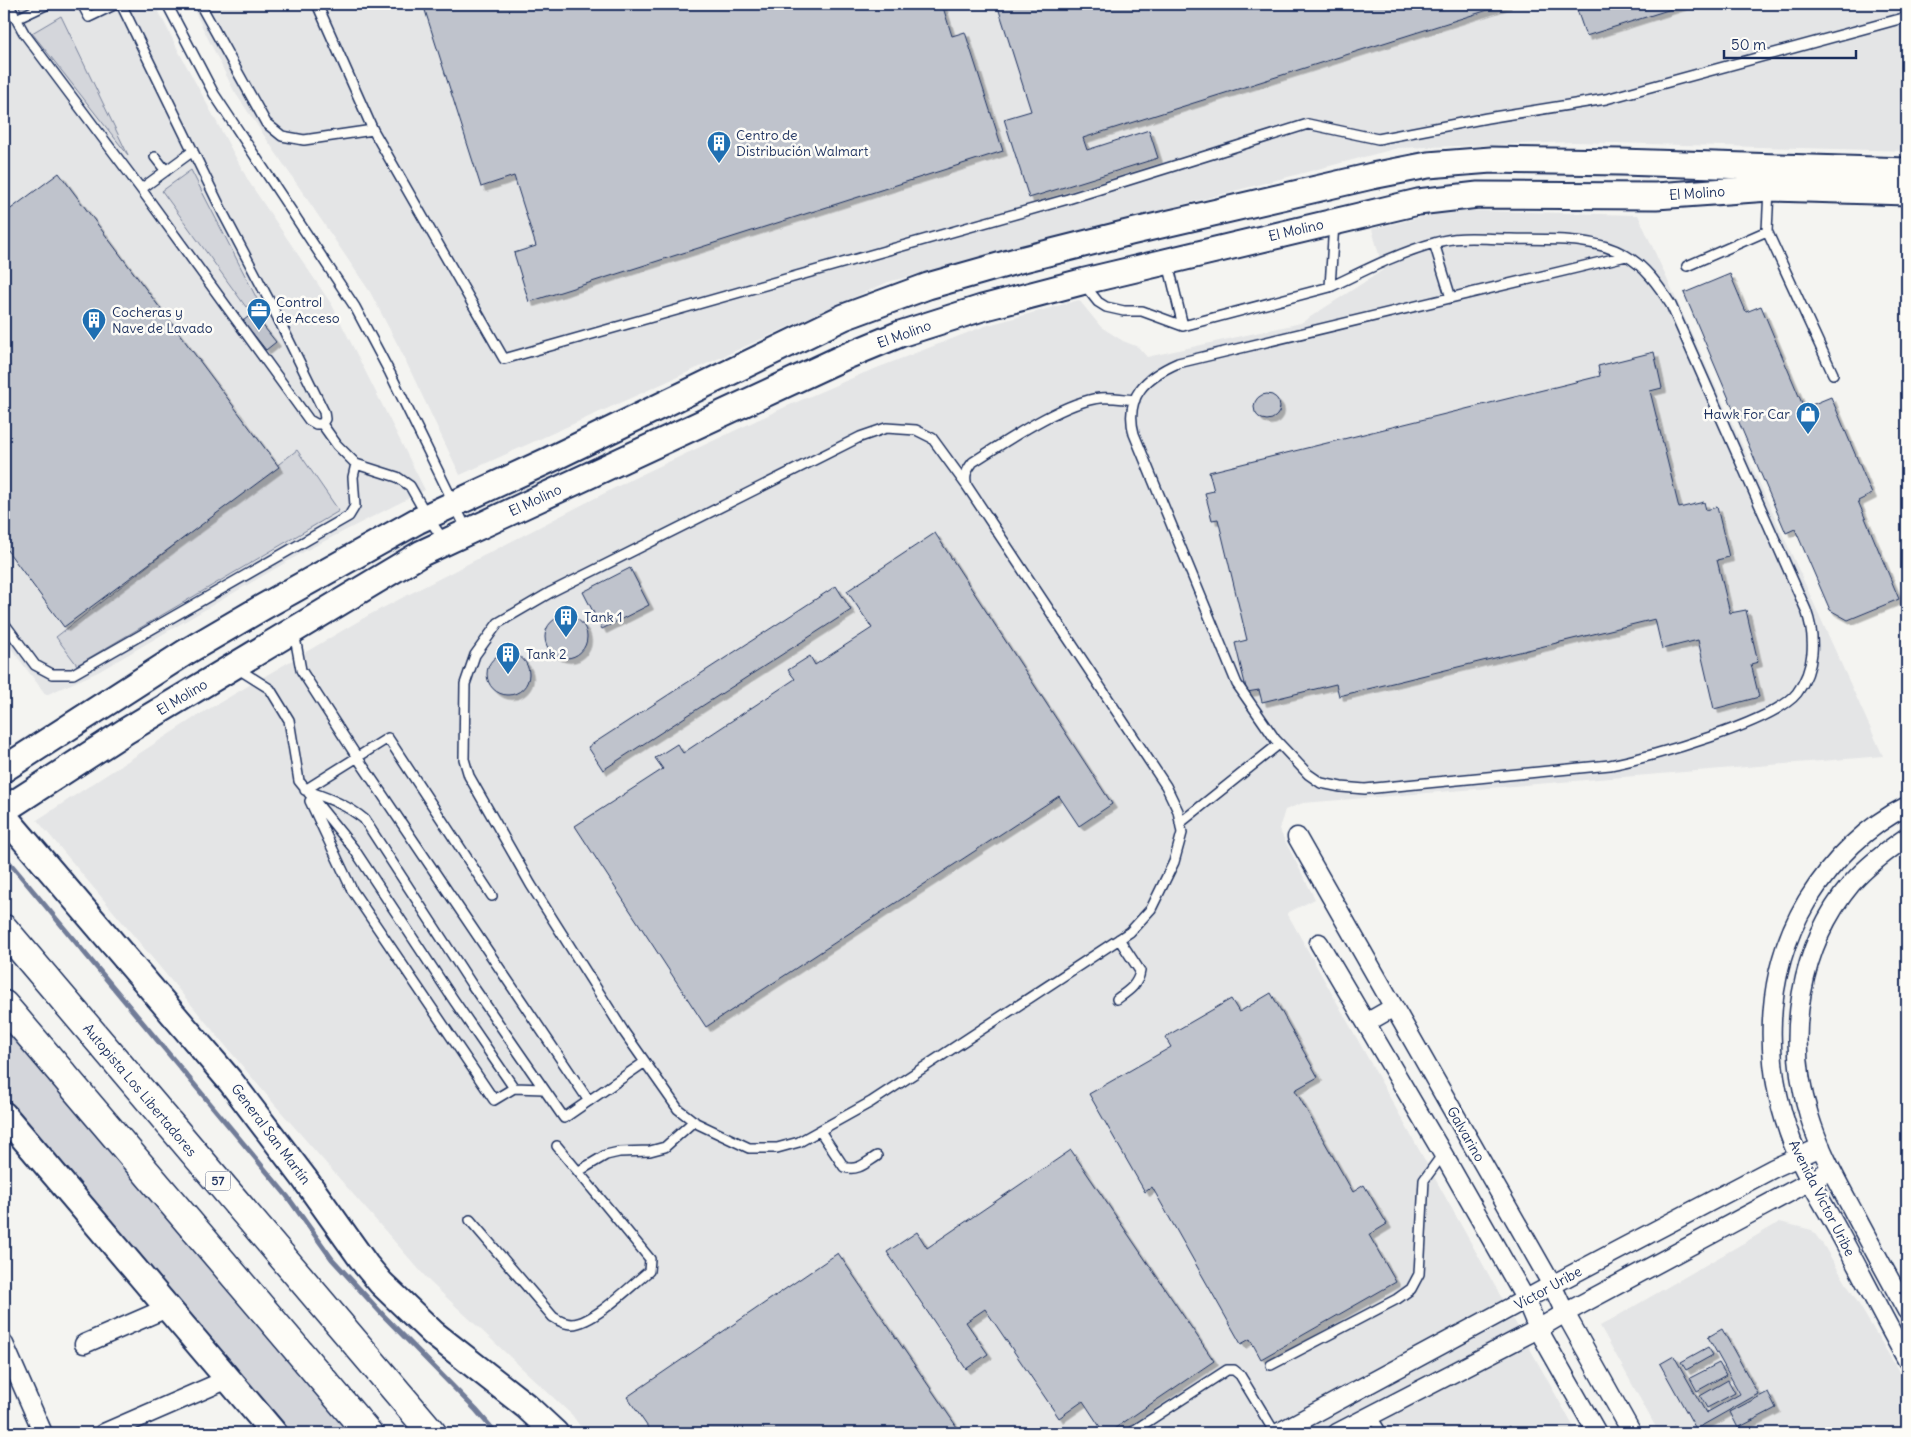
<svg xmlns="http://www.w3.org/2000/svg" width="1911" height="1437" viewBox="0 0 1911 1437" font-family="Delius,sans-serif">
<style>
.built{fill:#e4e5e6}
.green{fill:#d4d6db;stroke:#78829c}
.lines{fill:none;stroke-linecap:round;stroke-linejoin:round}
.stream{stroke:#717c98;stroke-width:5}
.building{fill:#bfc3cc;stroke:#1b2f5e;filter:url(#shadow)}
.lane-casing{stroke:#1b2f5e;stroke-width:12}
.street-casing{stroke:#1b2f5e;stroke-width:21}
.secondary-casing{stroke:#1b2f5e;stroke-width:29}
.highway-casing{stroke:#1b2f5e;stroke-width:31}
.lane{stroke:#fdfcf7;stroke-width:9}
.street{stroke:#fdfcf7;stroke-width:18}
.secondary{stroke:#fdfcf7;stroke-width:25}
.highway{stroke:#fdfcf7;stroke-width:28}
.labels{text-anchor:middle;stroke-width:5;stroke-linejoin:round;paint-order:stroke}
.shield{fill:#fdfcf7;stroke:#5f6c8c;stroke-width:1}
.shield-label{font-size:12px;font-weight:bold;fill:#1b2f5e}
.poi-label{font-size:14px;fill:#1b2f5e;stroke:#fdfcf7;text-anchor:start}
.street-label{font-size:14px;fill:#1b2f5e;stroke:#fdfcf7}
</style>
<defs>
<filter id="shadow"><feDropShadow dx="4.5" dy="4.5" stdDeviation="0" flood-color="#0004"/></filter>
</defs>
<rect width="100%" height="100%" fill="#f4f4f1"/>
<filter id="ink" filterUnits="userSpaceOnUse"><feTurbulence type="fractalNoise" baseFrequency=".02" numOctaves="2"/><feDisplacementMap in="SourceGraphic" scale="10" xChannelSelector="R" yChannelSelector="G"/><feConvolveMatrix kernelMatrix="1 2 1 2 8 2 1 2 1" color-interpolation-filters="sRGB"/></filter>
<g filter="url(#ink)">
<path class="built" d="M 4,4 L 155,4 L 179,52 L 249,182 L 332,305 L 425,490 L 307,550 L 98,672 L 46,695 L 4,639 Z
M 191,4 L 1907,4 L 1907,151 L 1574,142 L 1398,148 L 888,282 L 460,475 L 400,349 L 370,292 L 234,91 Z
M 1452,210 L 1638,215 L 1883,756 L 1303,803 L 1285,810 L 1279,829 L 1315,899 L 1287,913 L 1577,1433 L 585,1433 L 572,1415 L 430,1282 L 275,1105 L 37,820 L 197,716 L 369,615 L 630,480 L 785,407 L 864,373 L 985,326 L 1079,300 L 1101,327 L 1123,341 L 1138,347 L 1147,357 L 1301,323 L 1383,270 L 1372,229 Z
M 1780,1222 L 1812,1230 L 1824,1246 L 1907,1385 L 1907,1433 L 1659,1433 L 1600,1326 Z"/>
<path class="green" d="M 61,16 L 128,155 L 32,33 Z
M 191,170 L 257,299 L 246,307 L 162,191 Z
M 297,450 L 339,511 L 77,665 L 56,637 Z
M 4,1023 L 353,1433 L 290,1433 L 4,1094 Z"/>
<g class="lines">
<path class="stream" d="M 4,856 L 287,1196 L 332,1259 L 383,1315 L 476,1410 L 496,1433"/>
</g>
<path class="building" d="M 18,4 L 41,4 L 22,13 Z
M 423,4 L 942,4 L 952,36 L 965,32 L 1003,151 L 529,302 L 514,253 L 536,246 L 514,176 L 481,187 Z
M 997,4 L 1507,4 L 1083,138 L 1087,150 L 1149,130 L 1158,158 L 1029,198 L 1004,119 L 1031,111 Z
M 1575,4 L 1687,4 L 1586,36 Z
M 59,173 L 279,467 L 64,627 L 4,546 L 4,214 Z
M 1730,274 L 1746,312 L 1761,306 L 1804,408 L 1831,397 L 1872,494 L 1858,501 L 1899,599 L 1848,620 L 1830,610 L 1795,529 L 1786,533 L 1684,293 Z
M 253,313 L 276,342 L 266,350 L 243,321 Z
M 1654,352 L 1662,388 L 1650,391 L 1679,508 L 1704,502 L 1706,510 L 1717,507 L 1729,557 L 1717,560 L 1730,613 L 1746,610 L 1758,662 L 1751,664 L 1759,697 L 1714,709 L 1698,640 L 1662,649 L 1655,619 L 1339,696 L 1336,684 L 1262,702 L 1259,690 L 1247,692 L 1235,643 L 1247,640 L 1218,519 L 1212,520 L 1205,493 L 1214,491 L 1209,472 L 1600,376 L 1598,366 Z
M1254 407a13 13 0 1 1 26 0a13 13 0 1 1-26 0Z
M 935,533 L 1112,804 L 1079,826 L 1059,796 L 706,1027 L 575,826 L 663,769 L 655,758 L 677,744 L 683,753 L 795,679 L 788,670 L 810,656 L 815,665 L 872,628 L 847,591 Z
M 630,568 L 649,605 L 602,629 L 583,592 Z
M 836,586 L 851,610 L 603,770 L 588,747 Z
M545 637a21 21 0 1 1 42 0a21 21 0 1 1-42 0Z
M487 674a21 21 0 1 1 42 0a21 21 0 1 1-42 0Z
M 1271,993 L 1318,1077 L 1295,1090 L 1353,1192 L 1364,1185 L 1387,1224 L 1369,1235 L 1396,1282 L 1261,1359 L 1250,1339 L 1241,1344 L 1152,1187 L 1145,1192 L 1089,1094 L 1171,1047 L 1165,1037 L 1231,999 L 1239,1012 Z
M 1071,1150 L 1214,1361 L 1108,1433 L 1104,1433 L 1083,1401 L 1059,1418 L 985,1309 L 966,1322 L 988,1354 L 966,1369 L 887,1252 L 917,1232 L 927,1248 Z
M 838,1253 L 961,1433 L 652,1433 L 627,1397 Z
M 1722,1329 L 1758,1394 L 1696,1429 L 1660,1364 L 1674,1356 L 1706,1413 L 1740,1394 L 1708,1337 Z
M 1708,1347 L 1713,1355 L 1686,1370 L 1681,1362 Z
M 1719,1363 L 1726,1375 L 1697,1391 L 1690,1378 Z
M 1728,1380 L 1735,1393 L 1707,1408 L 1700,1396 Z
M 1768,1392 L 1776,1408 L 1738,1428 L 1730,1412 Z
M 1509,1426 L 1513,1433 L 1499,1433 Z"/>
<g class="lines">
<defs>
<path id="lane" d="M 8,4 L 24,33 L 141,189 L 309,420 L 316,424 L 322,424
M 82,4 L 89,17 L 116,4
M 121,4 L 224,215 L 271,304 L 324,412 L 325,419 L 322,424
M 167,4 L 214,94 L 355,307 L 390,373 L 467,530
M 200,4 L 266,123 L 282,136 L 304,140 L 373,130
M 317,4 L 373,130 L 504,359 L 1068,199 L 1308,124 L 1378,139 L 1487,118 L 1606,99 L 1907,17
M 16,19 L 48,4
M 155,157 L 166,171
M 141,189 L 193,151
M 1769,189 L 1767,231 L 1833,374
M 1434,243 L 1451,298
M 1168,263 L 1183,326
M 1687,266 L 1767,231
M 1086,283 L 1090,292 L 1098,302 L 1106,307 L 1124,311 L 1142,311 L 1183,326 L 1330,287 L 1334,223
M 1330,287 C 1364,271 1398,253 1434,243 C 1459,235 1485,239 1510,239 C 1547,240 1591,236 1625,255 C 1645,266 1659,286 1671,305 L 1806,610 C 1816,638 1815,669 1797,693 C 1775,722 1648,758 1610,765 L 1365,789 L 1341,787 L 1321,783 L 1308,774 L 1275,739 L 1237,684 L 1134,434 C 1124,396 1146,377 1178,363 L 1626,256
M 322,424 L 337,445 L 356,464 L 397,477 L 410,486 L 427,516 L 445,542
M 967,486 L 932,438 L 916,430 L 886,428 L 860,437 L 551,592 L 498,623 L 475,655 L 465,684 L 464,759 L 469,776 L 531,885 L 624,1032 L 678,1109 L 696,1123 L 749,1148 L 777,1148 L 799,1142 L 871,1102 L 1130,932 L 1151,909 L 1174,862 L 1182,833 L 1178,811 L 1166,786 L 967,486 C 964,476 966,471 973,462 C 1005,442 1063,402 1100,398 C 1111,397 1123,399 1135,400
M 4,623 L 35,665 L 52,674 L 73,674 L 349,516 L 355,506 L 353,477 L 356,464
M 294,632 L 301,670 L 357,757 L 589,1101
M 235,667 L 270,689 L 289,720 L 299,781 L 354,849 L 453,999 L 514,1088 L 544,1089
M 305,790 C 327,798 346,804 364,819 L 472,985 L 564,1118 L 645,1062
M 305,790 L 388,738 L 492,896
M 310,801 L 352,890 L 494,1100 L 514,1088
M 1180,823 L 1279,744
M 1117,999 C 1128,991 1138,985 1140,971 L 1119,939
M 820,1131 L 844,1167 C 857,1172 867,1162 877,1156
M 579,1171 L 606,1155 L 619,1152 L 650,1151 L 665,1147 L 694,1121
M 470,1220 L 553,1317 C 559,1321 565,1324 572,1324 C 594,1323 631,1286 649,1271 L 650,1259 L 557,1146
M 1271,1365 L 1397,1299 L 1411,1289 L 1419,1274 L 1424,1180 L 1443,1154
M 1371,1415 L 1382,1433
M 1130,1433 L 1227,1370 L 1234,1370 L 1240,1375 L 1275,1433"/>
<path id="street" d="M 1907,806 C 1865,827 1832,861 1807,901 C 1761,978 1762,1075 1798,1156 C 1810,1184 1827,1209 1841,1236 C 1863,1277 1884,1319 1907,1360
M 1297,837 L 1552,1285 L 1565,1313 L 1632,1433
M 1907,837 C 1888,850 1868,865 1852,883 C 1799,946 1785,1038 1809,1115 C 1819,1149 1837,1181 1853,1211 C 1871,1245 1889,1278 1907,1311
M 1319,943 L 1443,1154 L 1526,1300 L 1538,1329 L 1597,1433
M 1366,1023 L 1394,1007
M 4,1344 L 43,1433
M 84,1344 L 167,1308
M 104,1433 L 228,1379
M 1278,1433 L 1552,1285 L 1774,1168 L 1821,1147
M 1337,1433 L 1538,1329 L 1565,1313 L 1831,1170"/>
<path id="secondary" d="M 4,769 L 186,652 L 263,607 L 417,521 L 549,460 L 844,317 L 928,286 L 1016,261 L 1131,232 L 1372,176 L 1428,165 L 1491,160 L 1621,162 L 1907,171
M 4,810 L 126,731 L 422,553 L 842,358 L 900,334 L 982,308 L 1085,281 L 1418,202 L 1478,195 L 1656,196 L 1769,188 L 1907,192
M 4,816 L 231,1082 L 304,1178 L 366,1265 L 381,1283 L 433,1333 L 526,1406 L 555,1433
M 4,1115 L 274,1433"/>
<path id="highway" d="M 4,929 L 432,1433
M 4,1005 L 368,1433"/>
</defs>
<use href="#lane" class="lane-casing"/>
<use href="#street" class="street-casing"/>
<use href="#secondary" class="secondary-casing"/>
<use href="#highway" class="highway-casing"/>
<use href="#lane" class="lane"/>
<use href="#street" class="street"/>
<use href="#secondary" class="secondary"/>
<use href="#highway" class="highway"/>
</g>
</g>
<defs>
<symbol id="building-pin" viewBox="-11 -11 22 30"><path d="M0 17L-7.5 6A9.5 9.5 0 1 1 7.5 6Z" fill="#1f6fb2" stroke="#fdfcf7"/><path d="M-4-6H4V6H1V3H-1V6H-4ZM-2.5-4.3h1.7v1.8h-1.7ZM.8-4.3h1.7v1.8H.8ZM-2.5-1h1.7V.8h-1.7ZM.8-1h1.7V.8H.8Z" fill="#fff"/></symbol>
<symbol id="office-pin" viewBox="-11 -11 22 30"><path d="M0 17L-7.5 6A9.5 9.5 0 1 1 7.5 6Z" fill="#1f6fb2" stroke="#fdfcf7"/><path d="M-6-3h4V-5.5h4V-3h4V5H-6ZM-1-4.5V-3h2v-1.5ZM-6 0V1H6V0Z" fill="#fff"/></symbol>
<symbol id="shop-pin" viewBox="-11 -11 22 30"><path d="M0 17L-7.5 6A9.5 9.5 0 1 1 7.5 6Z" fill="#1f6fb2" stroke="#fdfcf7"/><path d="M-5-2.5h2.3a2.7 3.5 0 0 1 5.4 0H5L5.5 6h-11ZM-1.5-2.5h3a1.5 2.3 0 0 0-3 0Z" fill="#fff"/></symbol>
</defs>
<g fill-rule="evenodd">
<use href="#building-pin" x="705" y="129" width="28" height="38"/>
<use href="#office-pin" x="245" y="296" width="28" height="38"/>
<use href="#building-pin" x="80" y="306" width="28" height="38"/>
<use href="#shop-pin" x="1794" y="400" width="28" height="38"/>
<use href="#building-pin" x="552" y="603" width="28" height="38"/>
<use href="#building-pin" x="494" y="640" width="28" height="38"/>
</g>
<g class="labels">
<rect class="shield" x="205.5" y="1171.5" width="25" height="19" rx="4"/>
<g class="shield-label">
<text x="218" y="1185">57</text>
</g>
<g class="poi-label">
<text x="736" y="140">Centro de<tspan x="736" dy="16">Distribución Walmart</tspan></text>
<text x="276" y="307">Control<tspan x="276" dy="16">de Acceso</tspan></text>
<text x="112" y="317">Cocheras y<tspan x="112" dy="16">Nave de Lavado</tspan></text>
<text x="1790" y="419" text-anchor="end">Hawk For Car</text>
<text x="584" y="622">Tank 1</text>
<text x="526" y="659">Tank 2</text>
</g>
<g class="street-label">
<text transform="translate(1697 193) rotate(-4)" y="5">El Molino</text>
<text transform="translate(1296 230) rotate(-13)" y="5">El Molino</text>
<text transform="translate(904 334) rotate(-20)" y="5">El Molino</text>
<text transform="translate(535 500) rotate(-25)" y="5">El Molino</text>
<text transform="translate(182 697) rotate(-31)" y="5">El Molino</text>
<text transform="translate(140 1090) rotate(50)" y="5">Autopista Los Libertadores</text>
<text transform="translate(271 1134) rotate(53)" y="5">General San Martín</text>
<text transform="translate(1466 1134) rotate(60)" y="5">Galvarino</text>
<text transform="translate(1822 1198) rotate(63)" y="5">Avenida Victor Uribe</text>
<text transform="translate(1548 1288) rotate(-29)" y="5">Víctor Uribe</text>
</g>
</g>
<rect width="1911" height="1437" fill="none" stroke="#fdfcf7" stroke-width="20"/>
<rect x="10" y="10" width="1891" height="1417" fill="none" stroke="#1b2f5e" stroke-width="2" filter="url(#ink)"/>
<path d="M1724 50v8h132v-8" fill="none" stroke="#1b2f5e" stroke-width="2.5"/>
<text x="1731" y="50" font-size="15" fill="#1b2f5e" stroke="#fdfcf7" stroke-width="4" paint-order="stroke">50 m</text>
</svg>
